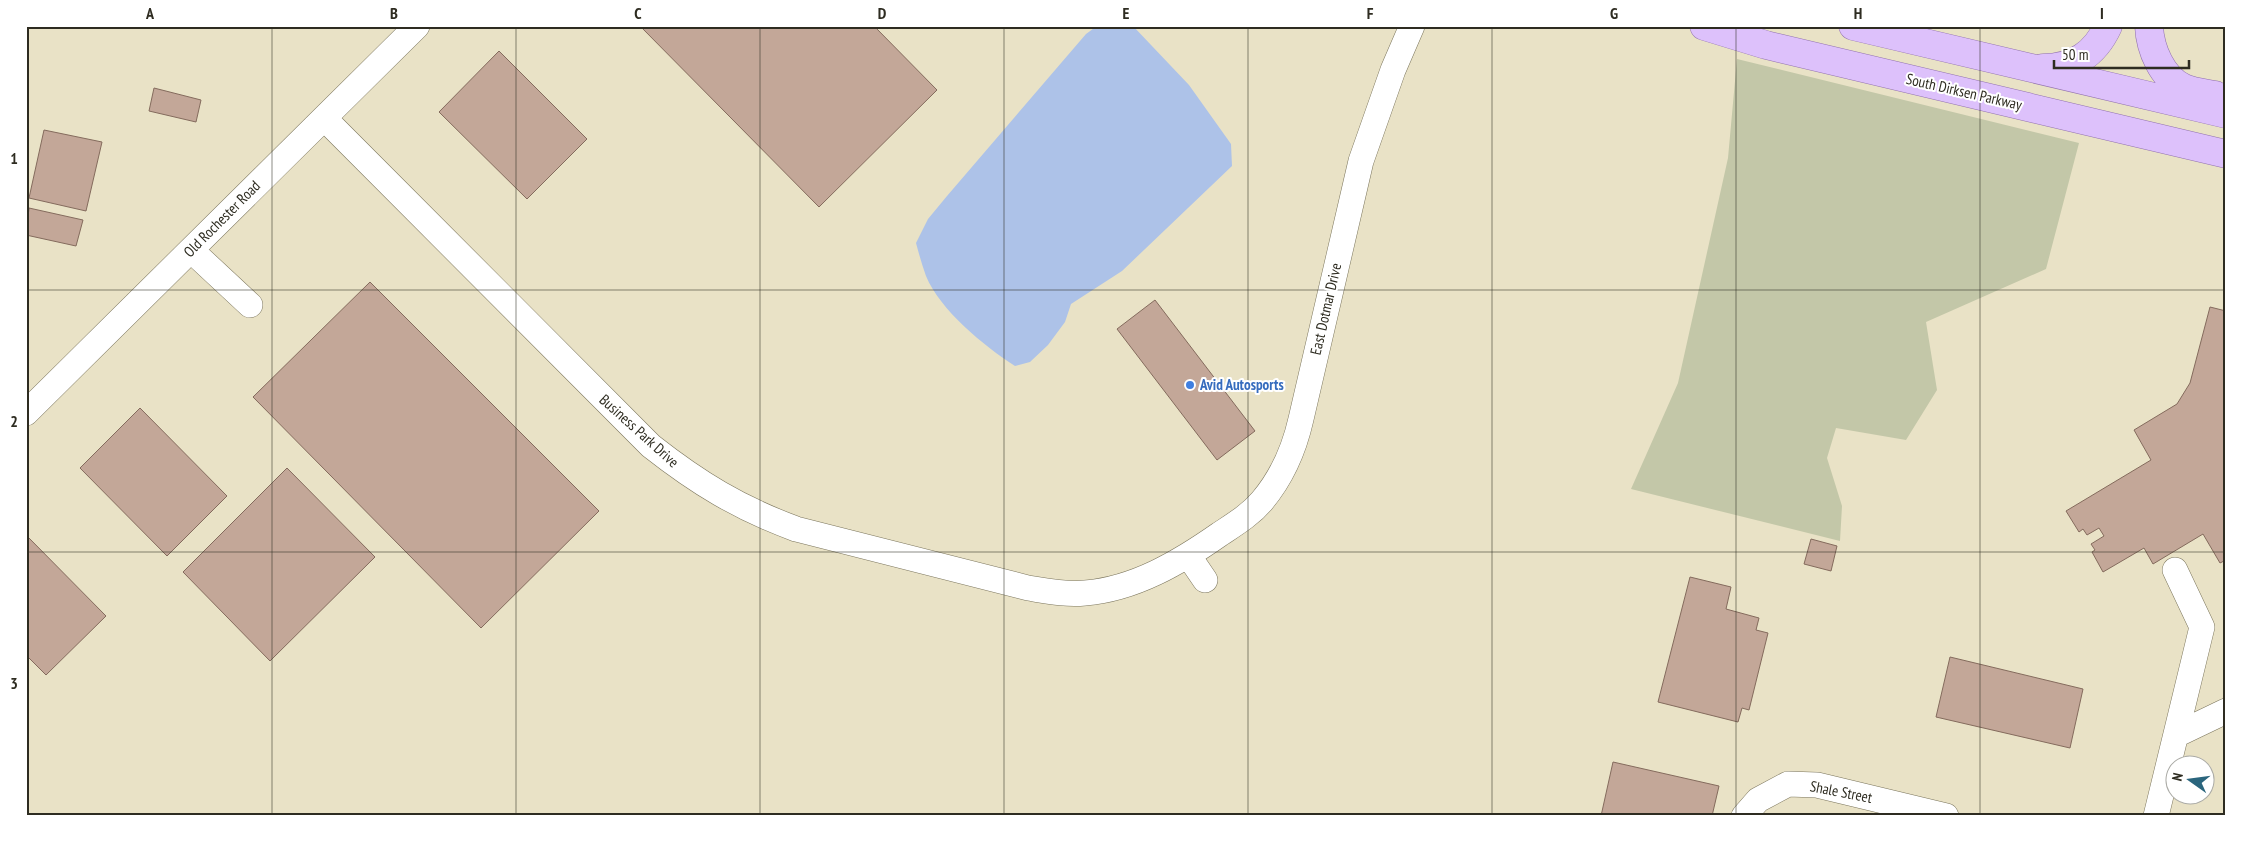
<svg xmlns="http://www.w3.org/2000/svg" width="2252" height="842" viewBox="0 0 2252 842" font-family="'PT Sans Narrow',sans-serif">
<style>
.green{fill:#c3c7a8}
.water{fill:#adc2e8}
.building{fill:#c3a798;stroke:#846b5d}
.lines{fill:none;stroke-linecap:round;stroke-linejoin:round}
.minor-casing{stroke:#7b755c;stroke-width:26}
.major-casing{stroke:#9172ad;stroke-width:29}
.minor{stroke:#fff;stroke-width:25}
.major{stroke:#ddc1fb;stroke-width:28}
.grid{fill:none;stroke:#2e2c21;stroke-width:1;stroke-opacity:0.55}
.shop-dot{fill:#3f7fe0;stroke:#fff;stroke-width:2}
.labels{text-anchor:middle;stroke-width:4;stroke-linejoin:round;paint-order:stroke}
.street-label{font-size:15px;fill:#2e2c21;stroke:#fff}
.shop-label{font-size:15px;font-weight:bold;fill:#366cbe;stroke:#fff;text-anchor:start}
.neatline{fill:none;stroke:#2e2c21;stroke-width:2}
.grid-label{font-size:16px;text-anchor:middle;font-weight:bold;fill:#2e2c21}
</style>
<rect width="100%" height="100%" fill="#e9e2c6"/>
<path class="green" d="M 1737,59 L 2079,143 L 2046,269 L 1926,322 L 1937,390 L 1906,440 L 1836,428 L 1827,458 L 1842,506 L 1840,541 L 1631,489 L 1678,383 L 1728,158 Z"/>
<path class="water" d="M 1097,26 L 1133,26 L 1189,85 L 1231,144 L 1232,166 L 1122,271 L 1071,304 L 1065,322 L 1048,345 L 1030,362 L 1015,366 C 984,346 940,310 926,276 C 922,265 919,254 916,243 L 928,219 L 947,196 L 1086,34 Z"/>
<path class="building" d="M 640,26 L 874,26 L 937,90 L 819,207 Z
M 499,51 L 587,139 L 527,199 L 439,112 Z
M 154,88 L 201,100 L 196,122 L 149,111 Z
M 44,130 L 102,142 L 86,211 L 29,198 Z
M 29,208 L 83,220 L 76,246 L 26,235 Z
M 370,282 L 599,511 L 481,628 L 253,397 Z
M 1155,300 L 1255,431 L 1217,460 L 1117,329 Z
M 2210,307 L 2226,311 L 2226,560 L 2220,563 L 2203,534 L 2153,564 L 2144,548 L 2103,572 L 2092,552 L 2095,550 L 2091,544 L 2104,536 L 2099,528 L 2087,535 L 2083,529 L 2079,532 L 2066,511 L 2151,460 L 2134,430 L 2177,404 L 2190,383 Z
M 140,408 L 227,496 L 167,556 L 80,468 Z
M 287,468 L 375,557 L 270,661 L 183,572 Z
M 26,535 L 106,616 L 46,675 L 26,655 Z
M 1811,539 L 1837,546 L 1831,571 L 1804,564 Z
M 1690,577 L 1731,587 L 1726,609 L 1759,618 L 1756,630 L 1768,633 L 1749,710 L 1742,708 L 1738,722 L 1658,702 Z
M 1950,657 L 2083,689 L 2070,748 L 1936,717 Z
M 1613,762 L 1719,786 L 1712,816 L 1601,816 Z"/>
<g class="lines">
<defs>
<path id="minor" d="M 324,118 L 651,446 C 698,483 739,508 796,529 L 1028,588 C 1047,591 1066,595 1085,593 C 1135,589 1180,562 1220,534 C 1235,524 1250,515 1262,501 C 1283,476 1294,450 1301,419 L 1361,161 L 1393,70 L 1412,26
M 191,250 L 250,305
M 26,413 L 417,26
M 1188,555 L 1205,580
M 2176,735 L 2226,711
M 1744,816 L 1758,800 L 1788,784 L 1817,785 L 1946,816
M 2156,816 L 2202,627 L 2175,570"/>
<path id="major" d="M 1704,26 L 1766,45 L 2226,154
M 1853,26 L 2226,114
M 2149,26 C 2150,49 2162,78 2184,88 C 2193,92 2205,93 2215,95
M 2043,68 C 2074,68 2095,54 2108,26"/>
</defs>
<use href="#minor" class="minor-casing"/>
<use href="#major" class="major-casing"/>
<use href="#minor" class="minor"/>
<use href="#major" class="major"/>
</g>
<path class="grid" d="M 272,26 L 272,816M 516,26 L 516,816M 760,26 L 760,816M 1004,26 L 1004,816M 1248,26 L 1248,816M 1492,26 L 1492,816M 1736,26 L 1736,816M 1980,26 L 1980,816M 26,290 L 2226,290M 26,552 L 2226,552"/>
<circle class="shop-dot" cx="1190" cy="385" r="5"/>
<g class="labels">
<g class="street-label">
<text transform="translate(1964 92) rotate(13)" y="5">South Dirksen Parkway</text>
<text transform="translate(222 219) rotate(-45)" y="5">Old Rochester Road</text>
<text transform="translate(1326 309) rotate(-77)" y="5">East Dotmar Drive</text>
<text transform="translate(639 431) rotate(42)" y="5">Business Park Drive</text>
<text transform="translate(1841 792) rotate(11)" y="5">Shale Street</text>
</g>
<g class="shop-label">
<text x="1200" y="390">Avid Autosports</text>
</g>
</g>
<rect width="2252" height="842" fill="none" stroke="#ffffff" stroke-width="55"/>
<g transform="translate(2190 780) rotate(284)"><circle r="24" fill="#ffffff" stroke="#ababa6"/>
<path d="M0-4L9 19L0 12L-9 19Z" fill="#2a657d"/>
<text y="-8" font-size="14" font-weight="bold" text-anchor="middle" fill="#2e2c21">N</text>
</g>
<path d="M2054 60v8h135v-8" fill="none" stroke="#2e2c21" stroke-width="2.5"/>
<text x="2062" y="60" font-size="15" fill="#2e2c21" stroke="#ffffff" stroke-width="4" paint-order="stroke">50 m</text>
<rect x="28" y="28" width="2196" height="786" class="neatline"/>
<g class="grid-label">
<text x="150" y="19">A</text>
<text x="394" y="19">B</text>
<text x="638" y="19">C</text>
<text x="882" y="19">D</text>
<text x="1126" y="19">E</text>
<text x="1370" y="19">F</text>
<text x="1614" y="19">G</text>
<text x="1858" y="19">H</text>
<text x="2102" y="19">I</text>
<text x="14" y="164">1</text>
<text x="14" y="427">2</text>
<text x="14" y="689">3</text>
</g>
</svg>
